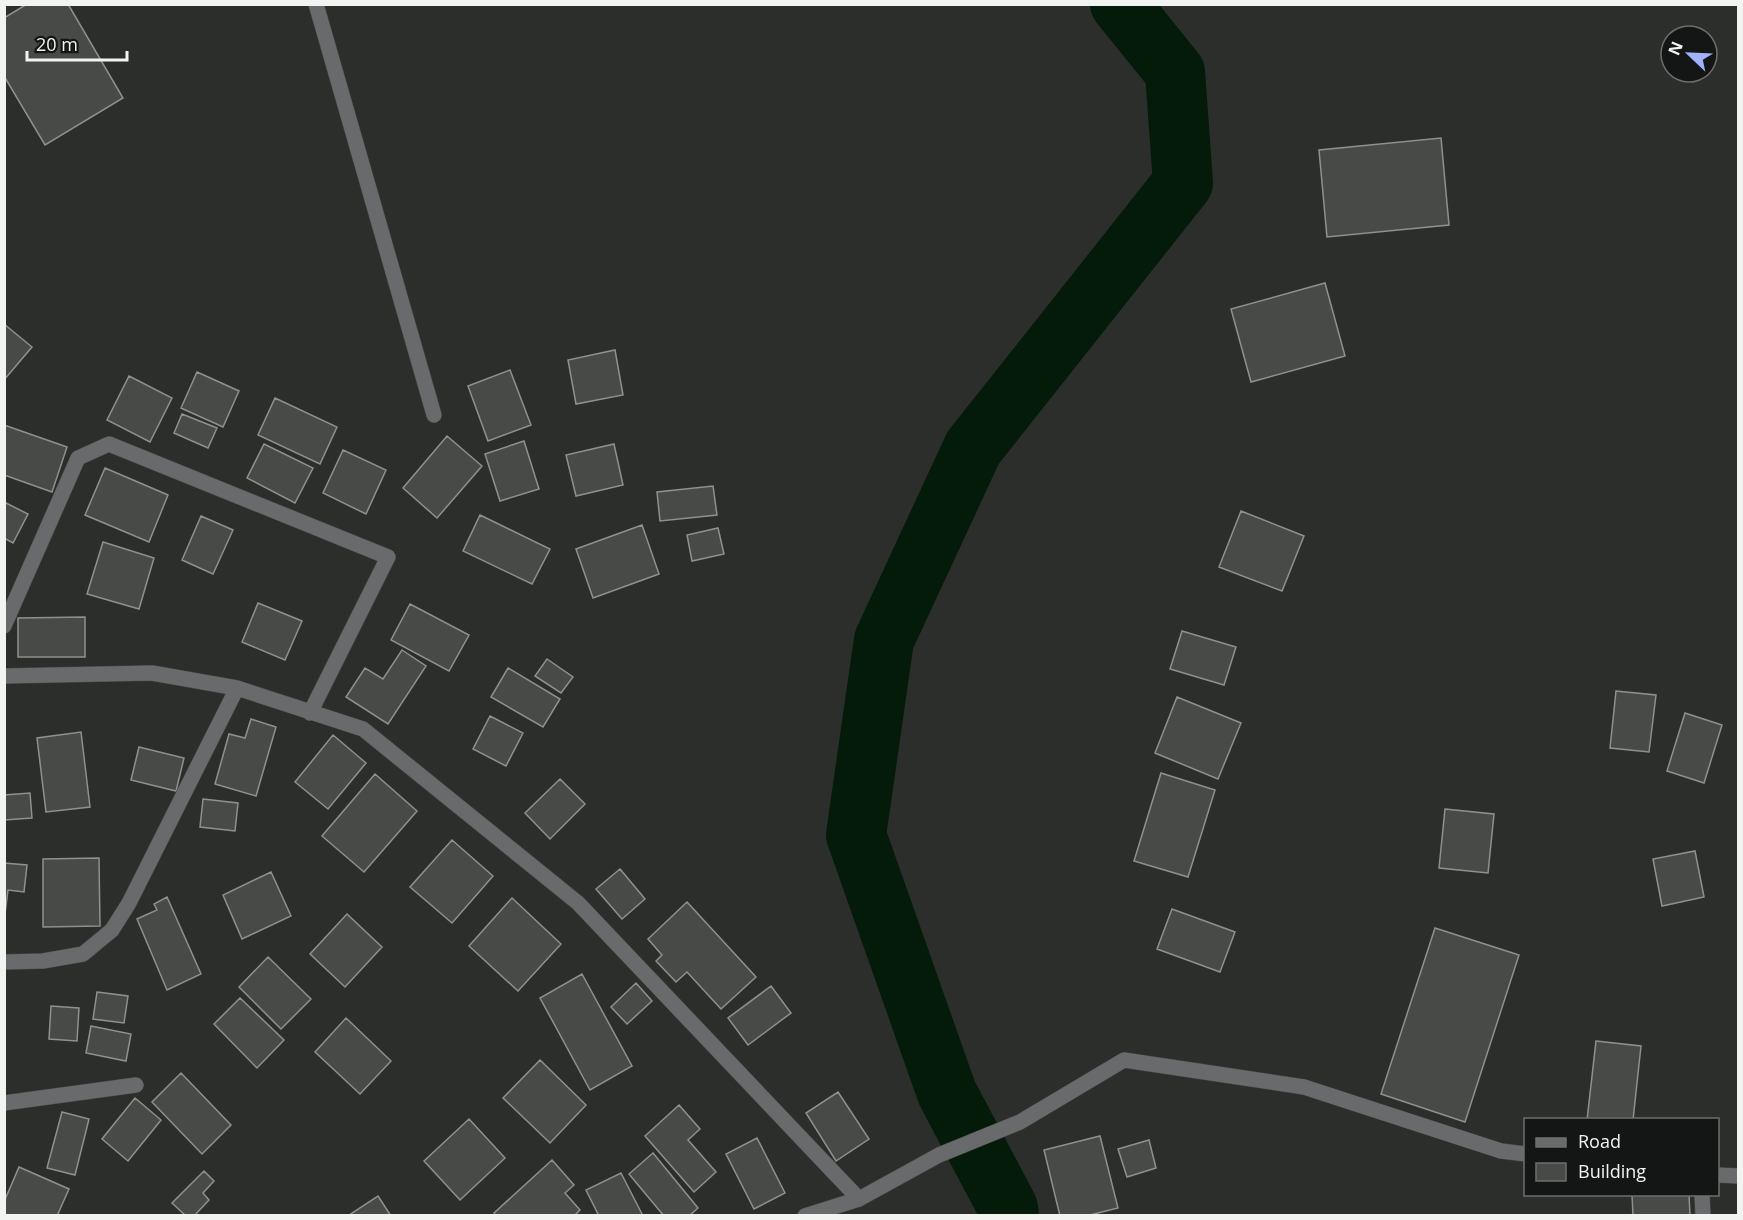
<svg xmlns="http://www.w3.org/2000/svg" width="1743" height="1220" viewBox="0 0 1743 1220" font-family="'Open Sans',sans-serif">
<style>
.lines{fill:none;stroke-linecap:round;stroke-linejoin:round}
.river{stroke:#031b08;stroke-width:60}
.building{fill:#474a47;stroke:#8e928f;stroke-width:1.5}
.minor-casing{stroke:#474a47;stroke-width:16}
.tertiary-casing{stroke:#474a47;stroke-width:16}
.minor{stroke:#696a6c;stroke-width:15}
.tertiary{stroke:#696a6c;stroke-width:15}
</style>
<rect width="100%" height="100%" fill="#2b2e2b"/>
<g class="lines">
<path class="river" d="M 1009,1216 L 1008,1208 L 947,1093 L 856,835 L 884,640 L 973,448 L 1183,183 L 1175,72 L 1120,4"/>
</g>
<path class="building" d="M 27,4 L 68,4 L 123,98 L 45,145 L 4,76 L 4,18 Z
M 1441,138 L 1449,225 L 1327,237 L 1319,150 Z
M 1325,283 L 1345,356 L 1251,382 L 1231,309 Z
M 4,324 L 32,347 L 4,380 Z
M 615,350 L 623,395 L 576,404 L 568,360 Z
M 510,370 L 531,425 L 488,441 L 468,386 Z
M 197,372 L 239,391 L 223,427 L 181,408 Z
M 129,376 L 172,398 L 150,442 L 107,420 Z
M 275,398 L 337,427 L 320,464 L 258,435 Z
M 182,414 L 217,428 L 208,448 L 174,433 Z
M 4,425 L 67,447 L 52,492 L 4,475 Z
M 447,436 L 482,466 L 437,518 L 403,488 Z
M 524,441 L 539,489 L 500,501 L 485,454 Z
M 264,444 L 313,468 L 295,503 L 247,478 Z
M 614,444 L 623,485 L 576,496 L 566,455 Z
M 343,450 L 386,470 L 366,514 L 323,493 Z
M 105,468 L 168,495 L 149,542 L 85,515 Z
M 713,486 L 717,515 L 660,521 L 657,492 Z
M 4,502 L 28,514 L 13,543 L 4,538 Z
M 1241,511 L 1304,536 L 1282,591 L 1219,567 Z
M 480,515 L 550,549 L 532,584 L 463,551 Z
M 201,516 L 233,530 L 213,574 L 182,560 Z
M 642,525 L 659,574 L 593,598 L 576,549 Z
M 718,528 L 724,554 L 692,561 L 687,535 Z
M 103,542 L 154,558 L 139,609 L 87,594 Z
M 258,603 L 302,621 L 285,660 L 242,642 Z
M 410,604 L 469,635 L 449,671 L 391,640 Z
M 85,617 L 85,657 L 18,657 L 18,618 Z
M 1182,631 L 1236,647 L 1224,685 L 1170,669 Z
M 402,650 L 426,666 L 388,724 L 346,697 L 365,668 L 383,679 Z
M 547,659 L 573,677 L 561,693 L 535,676 Z
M 508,668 L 560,699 L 543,727 L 491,697 Z
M 1616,691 L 1656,695 L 1649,752 L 1610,748 Z
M 1177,697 L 1241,723 L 1218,779 L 1155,753 Z
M 1685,713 L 1722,725 L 1704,783 L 1667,771 Z
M 490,716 L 523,733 L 506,766 L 473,749 Z
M 251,719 L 276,727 L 256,796 L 215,784 L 229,734 L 245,738 Z
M 81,732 L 90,807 L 46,812 L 37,738 Z
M 333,735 L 366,763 L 328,809 L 295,782 Z
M 139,747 L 184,758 L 176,791 L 131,780 Z
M 1161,773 L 1215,790 L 1188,877 L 1134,861 Z
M 375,774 L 417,811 L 364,872 L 322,836 Z
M 560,779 L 585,804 L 550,839 L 525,813 Z
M 30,793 L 32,818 L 4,820 L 4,795 Z
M 203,799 L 238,803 L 235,831 L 200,827 Z
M 1445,809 L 1494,814 L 1488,873 L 1439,868 Z
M 452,840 L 493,876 L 452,923 L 410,887 Z
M 1695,851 L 1704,897 L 1662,906 L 1653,859 Z
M 99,858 L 100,926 L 43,927 L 43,859 Z
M 4,863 L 27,865 L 24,892 L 8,890 L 4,922 Z
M 620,869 L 645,899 L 622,919 L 596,889 Z
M 271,872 L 291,916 L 242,939 L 223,895 Z
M 167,897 L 201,974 L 167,990 L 137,919 L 157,910 L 154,904 Z
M 512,898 L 561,944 L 518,991 L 469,946 Z
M 687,902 L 756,977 L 721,1009 L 687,972 L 676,982 L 656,961 L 662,955 L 648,939 Z
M 1172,909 L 1235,932 L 1220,972 L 1157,949 Z
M 347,914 L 382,947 L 345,987 L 310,954 Z
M 1435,928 L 1519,955 L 1465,1122 L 1381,1094 Z
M 268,957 L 311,999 L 281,1029 L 239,987 Z
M 582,974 L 632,1066 L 590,1090 L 540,998 Z
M 636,983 L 652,1001 L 627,1024 L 611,1007 Z
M 771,986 L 791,1013 L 748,1045 L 728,1018 Z
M 97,992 L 128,996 L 124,1023 L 93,1019 Z
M 240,998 L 284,1040 L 257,1068 L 214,1024 Z
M 51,1006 L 79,1008 L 77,1041 L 49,1039 Z
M 346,1018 L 391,1061 L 360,1094 L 315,1052 Z
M 91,1026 L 131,1034 L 126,1061 L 86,1053 Z
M 1596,1041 L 1641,1046 L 1633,1120 L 1587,1120 Z
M 540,1060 L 586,1105 L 550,1143 L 503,1098 Z
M 181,1073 L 231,1125 L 202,1154 L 152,1102 Z
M 838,1092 L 869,1139 L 836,1161 L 806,1113 Z
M 135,1098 L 161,1120 L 128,1161 L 102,1139 Z
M 679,1105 L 700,1129 L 688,1140 L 716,1172 L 694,1192 L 645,1136 Z
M 62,1112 L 89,1119 L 75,1175 L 47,1168 Z
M 469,1119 L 505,1158 L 460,1200 L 424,1161 Z
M 1100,1136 L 1118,1208 L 1086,1216 L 1060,1216 L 1044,1150 Z
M 757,1138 L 785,1193 L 754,1209 L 726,1154 Z
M 1149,1140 L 1156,1168 L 1127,1177 L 1118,1149 Z
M 653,1153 L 698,1208 L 689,1216 L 664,1216 L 629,1174 Z
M 552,1160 L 574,1185 L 565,1193 L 580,1210 L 574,1216 L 497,1216 L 494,1213 Z
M 19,1167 L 69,1189 L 57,1216 L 4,1216 L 4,1202 Z
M 204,1171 L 214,1181 L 203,1193 L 209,1200 L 194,1216 L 186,1216 L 172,1203 Z
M 621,1173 L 643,1216 L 599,1216 L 586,1190 Z
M 1689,1194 L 1690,1216 L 1633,1216 L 1632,1195 Z
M 378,1196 L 391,1216 L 350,1216 L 349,1215 Z"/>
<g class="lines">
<defs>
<path id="minor" d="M 316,4 L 434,415
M 4,626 L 78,458 L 109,444 L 388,557 L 310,713
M 4,676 L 152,673 L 237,688 L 363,729 L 578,903 L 859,1199
M 4,962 L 43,961 L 83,954 L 112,930 L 129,903 L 237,688
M 4,1103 L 136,1085
M 1702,1194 L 1703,1216"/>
<path id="tertiary" d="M 1718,1175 L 1738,1176
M 805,1216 L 859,1199 L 939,1155 L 1020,1122 L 1124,1060 L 1304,1087 L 1501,1151 L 1526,1154"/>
</defs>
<use href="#minor" class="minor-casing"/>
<use href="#tertiary" class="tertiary-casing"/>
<use href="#minor" class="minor"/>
<use href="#tertiary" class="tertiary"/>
</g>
<rect width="1743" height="1220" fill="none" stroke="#f2f4f2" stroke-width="12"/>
<rect x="1524" y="1118" width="195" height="78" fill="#141615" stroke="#6d6f6d" stroke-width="1.5"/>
<rect x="1536" y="1138" width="30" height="9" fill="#696a6c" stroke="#6d6f6d" stroke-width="1.5"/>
<text x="1578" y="1148" font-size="18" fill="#f2f4f2">Road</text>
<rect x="1536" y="1163" width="30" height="18" fill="#474a47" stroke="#6d6f6d" stroke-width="1.5"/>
<text x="1578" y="1178" font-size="18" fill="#f2f4f2">Building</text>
<g transform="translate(1689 54) rotate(293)"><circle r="28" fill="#141615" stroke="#6d6f6d" stroke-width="1.5"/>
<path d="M0-4.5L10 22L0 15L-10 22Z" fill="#a1b2fd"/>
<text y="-9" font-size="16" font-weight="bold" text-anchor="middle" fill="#f2f4f2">N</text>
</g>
<path d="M27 51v9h100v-9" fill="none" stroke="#f2f4f2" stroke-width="3"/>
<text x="36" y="51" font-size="18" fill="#f2f4f2" stroke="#141615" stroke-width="4.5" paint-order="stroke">20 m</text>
</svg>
